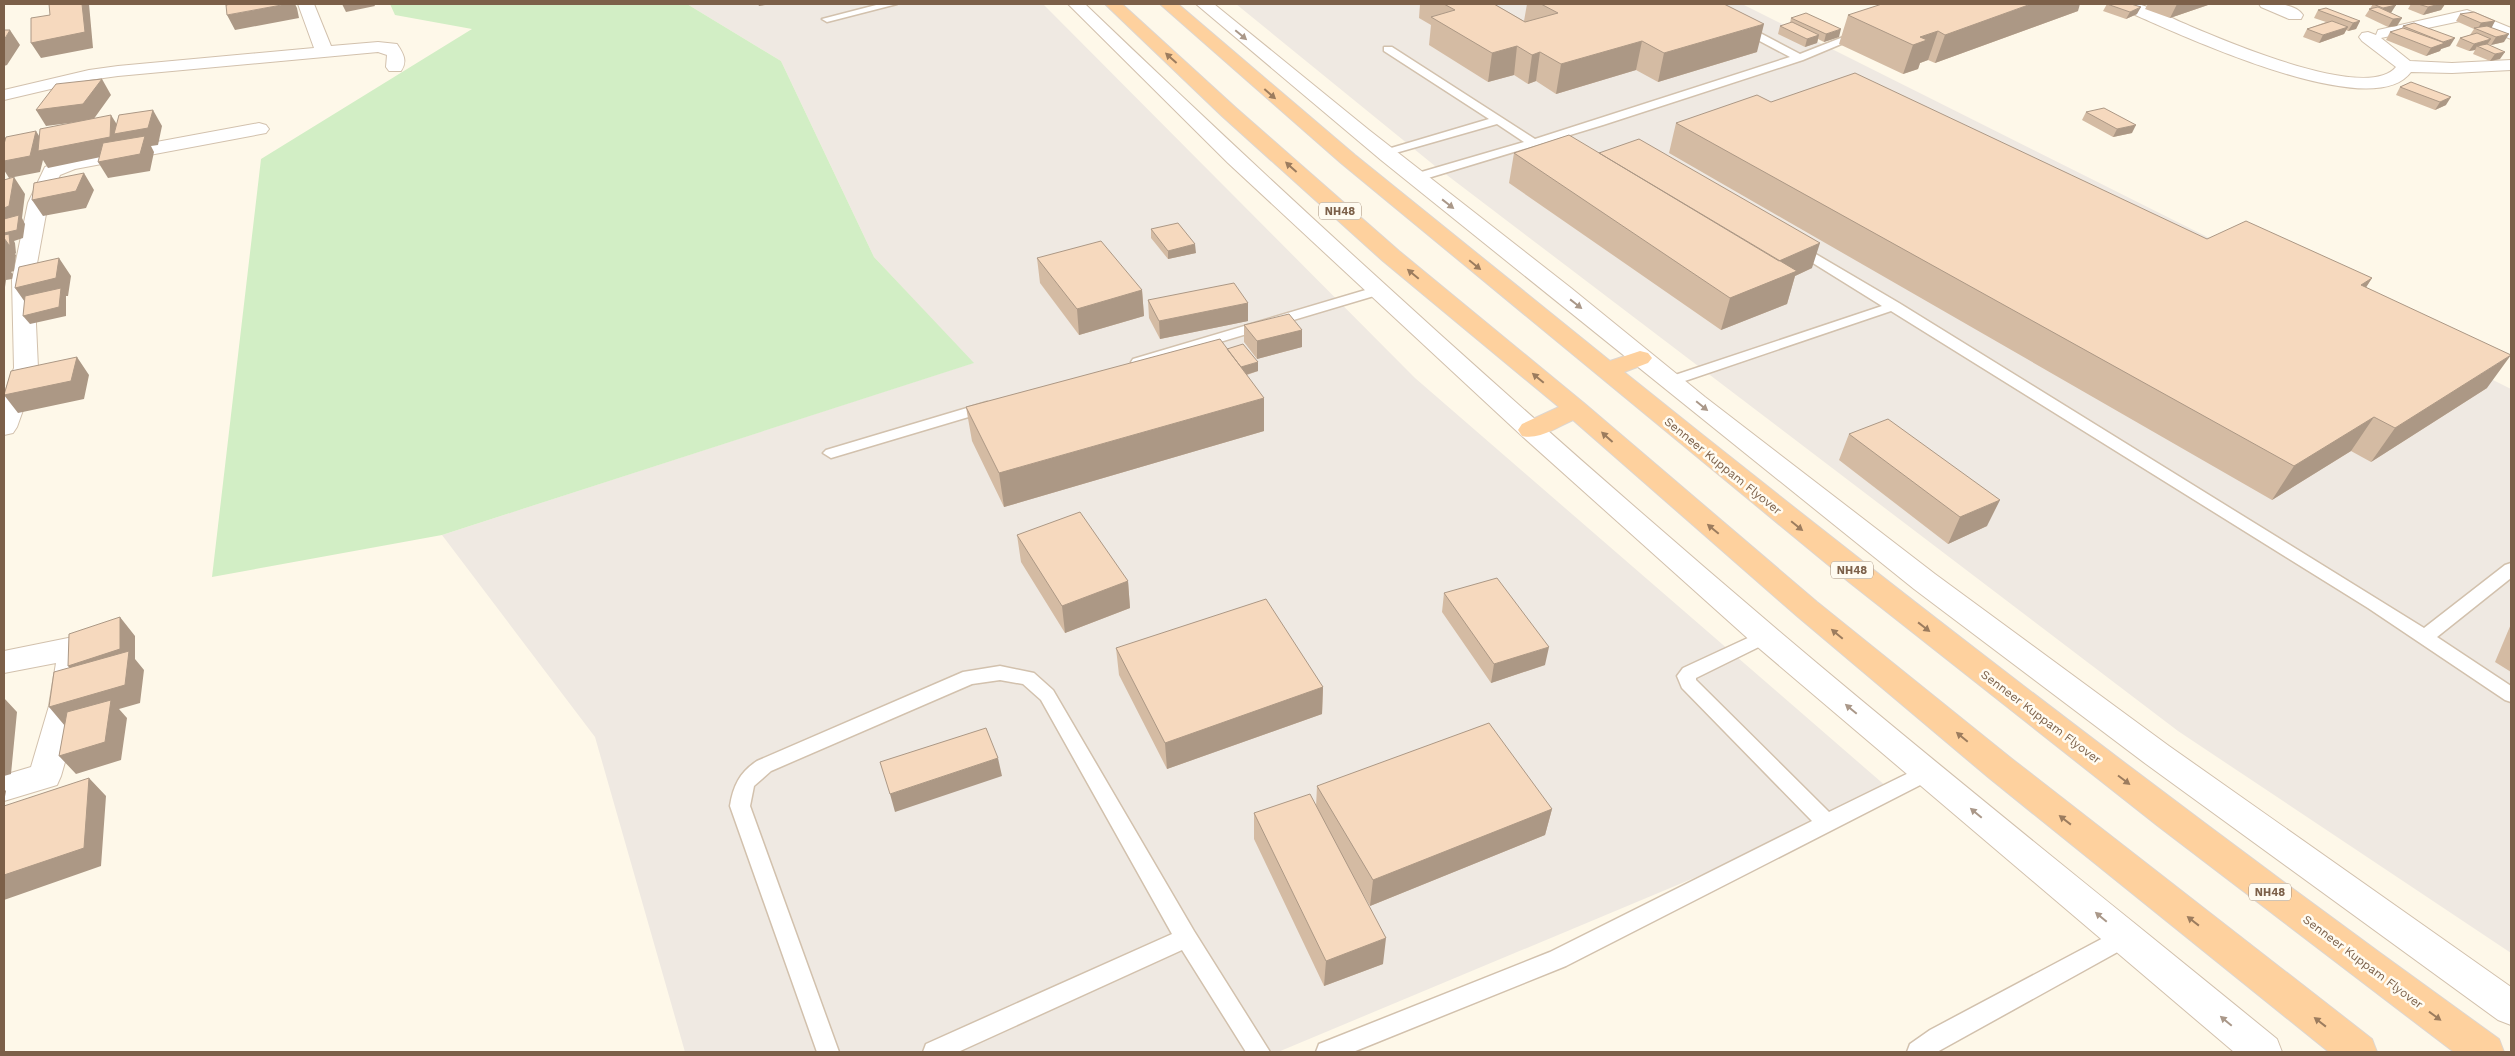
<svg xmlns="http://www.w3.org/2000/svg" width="2515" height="1056" viewBox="0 0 2515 1056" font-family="'Work Sans',sans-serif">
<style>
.industrial{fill:#efe9e2}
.green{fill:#d2eec5}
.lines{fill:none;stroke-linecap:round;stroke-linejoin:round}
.service-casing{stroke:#d2c1ad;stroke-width:3}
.minor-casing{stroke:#d2c1ad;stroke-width:2}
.tertiary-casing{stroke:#d2c1ad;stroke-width:2}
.trunk-casing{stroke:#ddd6d0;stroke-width:2}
.service{fill:#fff;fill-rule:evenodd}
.minor{fill:#fff;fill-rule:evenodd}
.tertiary{fill:#fff;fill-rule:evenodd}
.trunk{fill:#fed19e;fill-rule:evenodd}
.wall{fill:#d4bba3}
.shaded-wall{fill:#ac9885}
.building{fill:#f6d9be;stroke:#ac9885}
.oneway{fill:#aa9889}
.oneway2{fill:#9c7c5e}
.labels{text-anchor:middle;stroke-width:5;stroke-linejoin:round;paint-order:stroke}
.shield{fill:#fffbf1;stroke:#a38e7b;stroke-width:1}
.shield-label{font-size:11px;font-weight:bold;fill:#7c6049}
.street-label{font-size:12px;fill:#7c6049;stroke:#fffbf1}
</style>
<rect width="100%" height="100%" fill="#fef8e9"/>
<path class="industrial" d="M 687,4 L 1043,4 L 1415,378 L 1895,794 L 1278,1052 L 685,1052 L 595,737 L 442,535 L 973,363 L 874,257 L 781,61 Z
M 1236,4 L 1742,4 L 2511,389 L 2511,953 L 2178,731 L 1435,166 Z"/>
<path class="green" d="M 390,4 L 687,4 L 781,61 L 874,257 L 974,363 L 442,535 L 212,577 L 261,159 L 472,29 L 395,15 Z"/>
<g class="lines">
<defs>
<path id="service" d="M 880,4 L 897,4 L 827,22 L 822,19 Z
M 1737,25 L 1745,25 L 1800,54 L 1856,32 L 1865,34 L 1803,60 L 1603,125 L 1415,182 L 1409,178 L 1411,175 L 1524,142 L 1497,124 L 1385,156 L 1379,153 L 1381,151 L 1489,119 L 1384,51 L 1384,47 L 1392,47 L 1535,139 L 1790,57 L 1737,29 Z
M 1797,243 L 1899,303 L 2424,628 L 2505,565 L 2511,563 L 2511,578 L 2437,637 L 2511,686 L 2511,702 L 2505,700 L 2368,608 L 1891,311 L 1676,384 L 1666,384 L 1664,381 L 1666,378 L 1882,306 L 1792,250 L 1791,247 Z
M 1379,286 L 1384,287 L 1386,290 L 1384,293 L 1143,365 L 1133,365 L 1131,362 L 1133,359 Z
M 987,402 L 992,404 L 994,407 L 992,410 L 831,458 L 823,453 L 826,450 Z
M 1765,630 L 1771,631 L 1774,636 L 1771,641 L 1696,678 L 1696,680 L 1829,812 L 1927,764 L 1934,766 L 1937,772 L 1934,778 L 1566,966 L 1353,1052 L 1316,1052 L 1319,1044 L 1550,952 L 1812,821 L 1682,688 L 1677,676 L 1683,668 Z
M 1000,666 L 1034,673 L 1053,690 L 1194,931 L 1270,1052 L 1246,1052 L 1182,950 L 958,1052 L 923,1052 L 926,1044 L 1172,934 L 1041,700 L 1023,684 L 1000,680 L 972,684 L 771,771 L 754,786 L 750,806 L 839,1052 L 817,1052 L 730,806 C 733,786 740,772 757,761 L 963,672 Z
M 2124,927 L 2132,930 L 2135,937 L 2132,944 L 1937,1052 L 1907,1052 L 1910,1044 L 1930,1030 Z"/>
<path id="minor" d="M 298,4 L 314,4 L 331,46 L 378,42 L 397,44 C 403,53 408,61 401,71 L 389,71 L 386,67 L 387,55 L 378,52 L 118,76 L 89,80 L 4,100 L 4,90 L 89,70 L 118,66 L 314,48 Z
M 2115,4 C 2121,4 2131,2 2138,4 C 2153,8 2169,17 2183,23 C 2221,39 2366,103 2396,67 L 2362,41 L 2359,37 L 2362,33 L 2368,32 L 2376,35 L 2378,30 L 2467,10 L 2511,28 L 2511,39 L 2465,20 L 2381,38 L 2410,61 L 2452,63 L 2511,60 L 2511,70 L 2452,73 L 2411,72 C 2371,127 2169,29 2117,7 Z
M 2259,4 C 2272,3 2295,3 2303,15 L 2301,19 L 2289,19 L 2261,7 Z
M 259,123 L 266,125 L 269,129 L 266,133 L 75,169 L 60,175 L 48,203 L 34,280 L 38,368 L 17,427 L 13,433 L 4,435 L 4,395 L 14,368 L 12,280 L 28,203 L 45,167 L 70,158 Z
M 73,637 L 84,640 L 88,648 L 81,706 L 61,776 L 57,785 L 4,801 L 4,775 L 31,767 L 49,706 L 56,663 L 4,673 L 4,651 Z"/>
<path id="tertiary" d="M 1068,4 L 1085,4 C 1308,218 1538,426 1773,626 C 1939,767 2109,902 2277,1039 L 2282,1052 L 2234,1052 L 1754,644 L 1522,436 L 1228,163 Z
M 1196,4 L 1214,4 L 1369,130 L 1571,288 L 1705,397 L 1935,574 L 2169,746 L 2511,987 L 2511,1025 L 2498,1020 L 2146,764 L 1914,589 L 1381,160 Z"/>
<path id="trunk" d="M 1105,4 L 1122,4 L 1236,108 L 1399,251 L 1585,404 L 1817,602 L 2012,759 L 2372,1039 L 2377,1052 L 2329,1052 L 1988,777 L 1797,616 L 1573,420 C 1557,427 1540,440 1522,436 L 1518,430 L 1522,424 L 1559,407 L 1383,261 L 1222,116 Z
M 1160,4 L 1178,4 L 1355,155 L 1610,361 L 1640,351 L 1648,353 L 1652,358 L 1648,363 L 1624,372 C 1910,602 2201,825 2499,1039 L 2504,1052 L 2454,1052 L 2158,826 L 1849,582 L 1341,163 Z"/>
</defs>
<use href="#service" class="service-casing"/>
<use href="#minor" class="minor-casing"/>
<use href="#tertiary" class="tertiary-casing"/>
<use href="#trunk" class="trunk-casing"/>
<use href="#service" class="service"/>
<use href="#minor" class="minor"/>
<use href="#tertiary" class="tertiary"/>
<use href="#trunk" class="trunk"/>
</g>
<path class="wall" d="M 1420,4 L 1494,4 L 1524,21 L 1527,4 L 1724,4 L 1757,52 L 1658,82 L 1636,70 L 1556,94 L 1536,81 L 1528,84 L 1514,75 L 1488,82 L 1429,45 L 1431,25 L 1419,18 Z
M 2107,4 L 2137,14 L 2126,19 L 2103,11 Z
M 2148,4 L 2208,4 L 2208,5 L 2170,18 L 2145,9 Z
M 2373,4 L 2396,5 L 2390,13 L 2397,26 L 2388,27 L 2365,16 Z
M 2411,4 L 2445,4 L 2441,10 L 2423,15 L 2408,9 Z
M 2318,10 L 2360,21 L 2356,29 L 2348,31 L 2346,30 L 2344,34 L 2319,43 L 2303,37 L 2307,29 L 2326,22 L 2314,18 Z
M 2078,11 L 1935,63 L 1928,60 L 1920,63 L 1918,69 L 1903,74 L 1839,44 L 1848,15 Z
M 2460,14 L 2495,21 L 2491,27 L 2504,42 L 2491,45 L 2487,44 L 2500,59 L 2490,61 L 2473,54 L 2475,50 L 2469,51 L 2456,46 L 2460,38 L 2470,35 L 2474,29 L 2456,21 Z
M 1791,18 L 1839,37 L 1824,42 L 1818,39 L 1817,43 L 1805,47 L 1778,34 L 1780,26 L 1790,23 Z
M 2414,23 L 2450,46 L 2441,49 L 2440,51 L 2426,56 L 2386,40 L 2390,32 L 2402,28 L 2403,26 Z
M 2411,82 L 2446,105 L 2435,110 L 2396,95 L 2400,87 Z
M 1771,102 L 2207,239 L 2372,278 L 2366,287 L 2487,388 L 2371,462 L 2351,451 L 2272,500 L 1669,153 L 1676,123 Z
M 2086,112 L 2132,133 L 2113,137 L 2082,120 Z
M 1514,153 L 1599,153 L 1812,268 L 1795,276 L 1787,304 L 1721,330 L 1509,183 Z
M 1151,229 L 1196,253 L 1168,259 L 1151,238 Z
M 1037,258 L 1142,290 L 1144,316 L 1079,335 L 1040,283 Z
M 1148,300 L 1248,303 L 1248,321 L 1160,339 L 1149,318 Z
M 1244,325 L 1302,330 L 1302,347 L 1257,359 L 1244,342 Z
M 1227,349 L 1258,371 L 1247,375 L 1264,431 L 1004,507 L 972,441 L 966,407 Z
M 1849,434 L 1987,526 L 1948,544 L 1839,460 Z
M 1017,535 L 1128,581 L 1130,608 L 1065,633 L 1021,562 Z
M 1444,593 L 1545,665 L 1491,683 L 1442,612 Z
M 2511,624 L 2511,672 L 2495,662 Z
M 1116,648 L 1323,687 L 1322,714 L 1167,769 L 1119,675 Z
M 1317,786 L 1552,809 L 1545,835 L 1370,906 L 1360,889 L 1383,964 L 1324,986 L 1254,839 L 1254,813 L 1316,807 Z"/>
<path class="shaded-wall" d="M 82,4 L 89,4 L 93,48 L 41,58 L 31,43 Z
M 287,4 L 295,4 L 297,8 L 299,18 L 235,30 L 227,15 Z
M 342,4 L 374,4 L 375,6 L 346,12 Z
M 758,4 L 771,4 L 759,6 Z
M 2031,4 L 2080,4 L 2078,11 L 1935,63 L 1945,35 Z
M 2177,4 L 2208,4 L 2208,5 L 2170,18 Z
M 2440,4 L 2445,4 L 2441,10 L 2423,15 L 2428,7 Z
M 2396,5 L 2391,13 L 2383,15 L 2380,14 L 2383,8 Z
M 2141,7 L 2137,14 L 2126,19 L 2130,12 Z
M 2402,18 L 2397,26 L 2388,27 L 2393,19 Z
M 2360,21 L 2356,29 L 2348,31 L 2353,23 Z
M 2495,21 L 2491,29 L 2477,30 L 2481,23 Z
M 1764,24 L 1757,52 L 1658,82 L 1664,53 Z
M 2348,27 L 2344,34 L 2319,43 L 2323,35 Z
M 1841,29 L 1839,37 L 1824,42 L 1826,34 Z
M 10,30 L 20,45 L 7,65 L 4,66 L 4,40 Z
M 1938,31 L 1928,60 L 1920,63 L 1918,69 L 1903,74 L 1913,45 L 1920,37 Z
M 2509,34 L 2504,42 L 2491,45 L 2496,37 Z
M 1819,35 L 1817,43 L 1805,47 L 1807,39 Z
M 2455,38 L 2450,46 L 2441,49 L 2440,51 L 2426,56 L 2431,48 L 2442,44 L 2443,42 Z
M 2491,39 L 2486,46 L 2477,46 L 2475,50 L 2469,51 L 2474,44 Z
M 1642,41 L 1636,70 L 1556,94 L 1561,64 Z
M 1517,46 L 1514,75 L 1488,82 L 1492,53 Z
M 1540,52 L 1536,81 L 1528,84 L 1532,55 Z
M 2505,52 L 2500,59 L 2490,61 L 2495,54 Z
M 102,79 L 111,95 L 93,120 L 46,126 L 36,110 Z
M 2451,97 L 2446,105 L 2435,110 L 2440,102 Z
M 153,110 L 162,126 L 158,145 L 151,146 L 154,152 L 150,171 L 108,178 L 98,162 L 120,153 L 48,168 L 43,160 L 40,172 L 9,178 L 4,170 L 4,161 L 36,131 L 46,147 L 111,115 L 121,131 Z
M 2136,125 L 2132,133 L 2113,137 L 2117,129 Z
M 84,173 L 94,190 L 86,208 L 43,216 L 32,200 Z
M 14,177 L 25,194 L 22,218 L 25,224 L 23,238 L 14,241 L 15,243 L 16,253 L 15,254 L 16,255 L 14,271 L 11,272 L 13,274 L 12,279 L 6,280 L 4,294 L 4,208 Z
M 1820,243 L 1812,268 L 1795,276 L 1787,304 L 1721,330 L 1730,298 L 1774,263 Z
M 1195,244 L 1196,253 L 1168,259 L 1168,251 Z
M 59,258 L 71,276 L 68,296 L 66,296 L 66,316 L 30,324 L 23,316 L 27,305 L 15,288 Z
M 2372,278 L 2351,311 L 2361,285 Z
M 1142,290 L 1144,316 L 1079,335 L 1077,309 Z
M 1248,303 L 1248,321 L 1160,339 L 1159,321 Z
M 1302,330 L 1302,347 L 1257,359 L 1257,341 Z
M 2511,355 L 2487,388 L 2371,462 L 2395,428 Z
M 77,357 L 89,375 L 84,399 L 18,413 L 4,395 Z
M 1258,362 L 1258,371 L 1232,379 L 1231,370 Z
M 1264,398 L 1264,431 L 1004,507 L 999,473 Z
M 2374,417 L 2351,451 L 2272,500 L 2294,466 Z
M 2000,500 L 1987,526 L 1948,544 L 1960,517 Z
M 1128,581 L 1130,608 L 1065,633 L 1062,606 Z
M 120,617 L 135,636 L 135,659 L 144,670 L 140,703 L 119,709 L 127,718 L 121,760 L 76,774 L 59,756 L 65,726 L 49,707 L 84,684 L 68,666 Z
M 1549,647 L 1545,665 L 1491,683 L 1494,664 Z
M 1323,687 L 1322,714 L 1167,769 L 1165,743 Z
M 4,698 L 17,712 L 11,774 L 4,776 Z
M 998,758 L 1002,776 L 895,812 L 890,794 Z
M 89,778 L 106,796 L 101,866 L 4,900 L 4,875 Z
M 4,789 L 6,791 L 4,802 Z
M 1552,809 L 1545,835 L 1370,906 L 1373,880 Z
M 1386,938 L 1383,964 L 1324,986 L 1326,961 Z"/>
<path class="building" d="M 49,4 L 82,4 L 85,32 L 31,43 L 31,18 L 50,15 Z
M 231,4 L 287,4 L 227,15 L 226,5 Z
M 1444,4 L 1494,4 L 1525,22 L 1558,13 L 1541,4 L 1724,4 L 1764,24 L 1664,53 L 1642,41 L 1561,64 L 1540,52 L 1532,55 L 1517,46 L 1492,53 L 1431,17 L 1455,10 Z
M 1882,4 L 2031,4 L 1945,35 L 1938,31 L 1920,37 L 1927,40 L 1913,45 L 1848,15 Z
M 2107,4 L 2131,4 L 2141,7 L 2130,12 Z
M 2373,4 L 2392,4 L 2396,5 L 2383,8 Z
M 2418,4 L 2440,4 L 2428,7 Z
M 2378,7 L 2402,18 L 2393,19 L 2369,9 Z
M 2326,8 L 2360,21 L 2353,23 L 2318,10 Z
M 2474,12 L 2495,21 L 2481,23 L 2460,14 Z
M 1806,13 L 1841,29 L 1826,34 L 1791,18 Z
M 2332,21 L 2348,27 L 2323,35 L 2307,29 Z
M 1792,22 L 1819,35 L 1807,39 L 1780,26 Z
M 2414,23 L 2455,38 L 2443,42 L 2403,26 Z
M 2487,26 L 2509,34 L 2496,37 L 2474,28 Z
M 2403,28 L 2445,43 L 2431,48 L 2390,32 Z
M 4,30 L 10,30 L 4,40 Z
M 2477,33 L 2491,39 L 2474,44 L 2460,38 Z
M 2487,44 L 2505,52 L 2495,54 L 2477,46 Z
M 1855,73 L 2207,239 L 2246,221 L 2372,278 L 2361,285 L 2511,355 L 2395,428 L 2374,417 L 2294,466 L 1676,123 L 1757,95 L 1771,102 Z
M 102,79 L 83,104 L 36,110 L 56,84 Z
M 2411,82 L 2451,97 L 2440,102 L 2400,87 Z
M 2104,108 L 2136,125 L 2117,129 L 2086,112 Z
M 153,110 L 148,128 L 114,134 L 119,115 Z
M 111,115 L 110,137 L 38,151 L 40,129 Z
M 36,131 L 30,156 L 4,161 L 4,144 L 6,137 Z
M 1569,135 L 1797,271 L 1730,298 L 1514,153 Z
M 145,136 L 140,154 L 98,162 L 103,143 Z
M 1639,139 L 1820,243 L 1779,261 L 1599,153 Z
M 84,173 L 76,191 L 32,200 L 34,183 Z
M 14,177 L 9,206 L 4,208 L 4,180 Z
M 19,215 L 17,230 L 4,233 L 4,219 Z
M 1178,223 L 1195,244 L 1168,251 L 1151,229 Z
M 9,234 L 10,245 L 9,245 L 4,238 L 4,235 Z
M 1101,241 L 1142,290 L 1077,309 L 1037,258 Z
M 59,258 L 56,278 L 15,288 L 19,267 Z
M 1234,283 L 1248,303 L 1159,321 L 1148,300 Z
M 61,288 L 59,307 L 23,316 L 25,296 Z
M 1289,314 L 1302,330 L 1257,341 L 1244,325 Z
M 1220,339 L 1264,398 L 999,473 L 966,407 Z
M 1243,344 L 1258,362 L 1241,367 L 1227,349 Z
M 77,357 L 71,381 L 4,395 L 11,371 Z
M 1888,419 L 2000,500 L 1960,517 L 1849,434 Z
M 1080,512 L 1128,581 L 1062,606 L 1017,535 Z
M 1497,578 L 1549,647 L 1494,664 L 1444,593 Z
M 1266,599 L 1323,687 L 1165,743 L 1116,648 Z
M 120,617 L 120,649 L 68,666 L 69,634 Z
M 129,651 L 125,685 L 49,707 L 54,672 Z
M 111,700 L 105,742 L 59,756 L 67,712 Z
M 1489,723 L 1552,809 L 1373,880 L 1317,786 Z
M 986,728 L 998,758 L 890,794 L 880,762 Z
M 89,778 L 84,848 L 4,875 L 4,806 Z
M 1310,794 L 1386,938 L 1326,961 L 1254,813 Z"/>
<defs><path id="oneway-solid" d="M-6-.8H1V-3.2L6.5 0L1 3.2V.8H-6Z" transform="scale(1.25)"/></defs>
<g class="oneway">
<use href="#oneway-solid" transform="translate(1241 35) rotate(40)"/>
<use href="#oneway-solid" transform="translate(1448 204) rotate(38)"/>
<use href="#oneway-solid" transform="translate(1576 304) rotate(38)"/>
<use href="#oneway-solid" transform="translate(1702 406) rotate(39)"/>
<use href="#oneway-solid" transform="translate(1851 709) rotate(-140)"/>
<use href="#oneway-solid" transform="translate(1976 813) rotate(-140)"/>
<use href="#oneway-solid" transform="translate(2101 917) rotate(-140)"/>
<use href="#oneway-solid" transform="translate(2226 1021) rotate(-140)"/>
</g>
<g class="oneway2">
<use href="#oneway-solid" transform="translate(1171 58) rotate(-138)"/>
<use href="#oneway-solid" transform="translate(1270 94) rotate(41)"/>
<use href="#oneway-solid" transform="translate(1291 167) rotate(-138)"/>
<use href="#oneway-solid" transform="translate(1475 265) rotate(39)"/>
<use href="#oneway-solid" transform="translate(1413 274) rotate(-140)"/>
<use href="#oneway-solid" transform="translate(1538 378) rotate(-140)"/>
<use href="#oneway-solid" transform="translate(1607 437) rotate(-138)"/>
<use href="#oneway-solid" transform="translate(1797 526) rotate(39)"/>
<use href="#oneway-solid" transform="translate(1713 529) rotate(-140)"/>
<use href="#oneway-solid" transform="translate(1924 627) rotate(38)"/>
<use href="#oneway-solid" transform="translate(1837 634) rotate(-140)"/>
<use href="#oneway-solid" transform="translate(1962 737) rotate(-140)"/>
<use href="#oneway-solid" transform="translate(2124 780) rotate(37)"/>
<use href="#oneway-solid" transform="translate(2065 820) rotate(-142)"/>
<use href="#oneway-solid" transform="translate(2193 921) rotate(-142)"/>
<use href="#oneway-solid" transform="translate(2435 1016) rotate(36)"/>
<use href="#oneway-solid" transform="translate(2320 1022) rotate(-142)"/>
</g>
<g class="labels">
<g class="shield">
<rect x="1319" y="202.5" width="42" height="17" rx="4"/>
<rect x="1831" y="561.5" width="42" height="17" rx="4"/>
<rect x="2249" y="883.5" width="42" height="17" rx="4"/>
</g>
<g class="shield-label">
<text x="1340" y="215">NH48</text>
<text x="1852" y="574">NH48</text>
<text x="2270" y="896">NH48</text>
</g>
<g class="street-label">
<text transform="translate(1723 466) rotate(39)" y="4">Senneer Kuppam Flyover</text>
<text transform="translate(2041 717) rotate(37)" y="4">Senneer Kuppam Flyover</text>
<text transform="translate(2363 962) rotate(37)" y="4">Senneer Kuppam Flyover</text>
</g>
</g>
<rect width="2515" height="1056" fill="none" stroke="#7c6049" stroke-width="10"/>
</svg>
